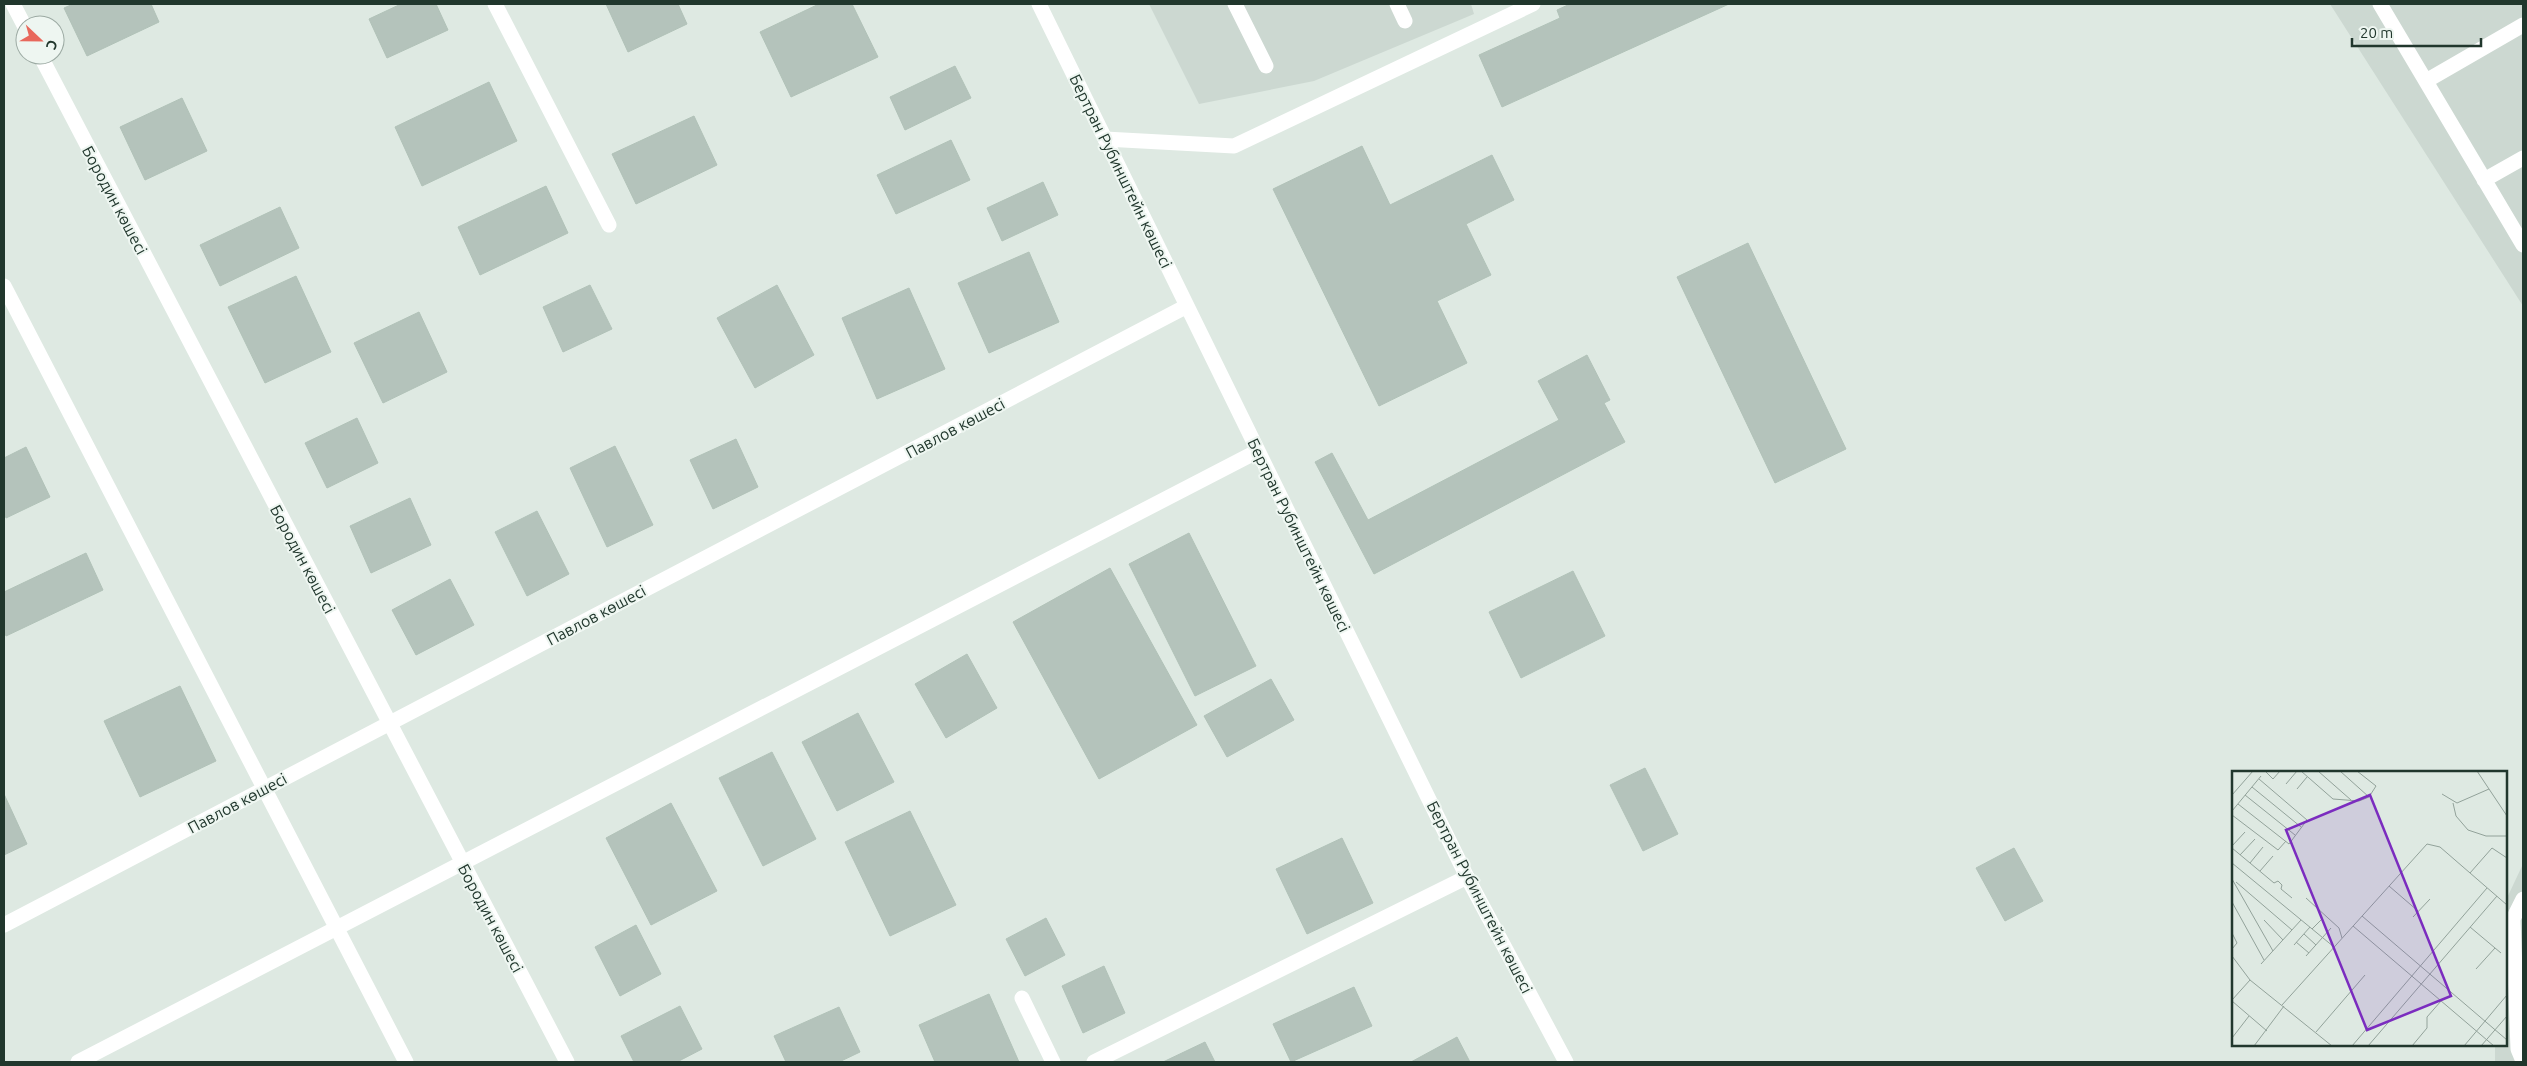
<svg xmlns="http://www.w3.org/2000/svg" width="2527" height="1066" viewBox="0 0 2527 1066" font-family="Ubuntu,sans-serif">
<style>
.built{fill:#ccd8d1}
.building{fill:#b4c3bb;stroke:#b1c2b8}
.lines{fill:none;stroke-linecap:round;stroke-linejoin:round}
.lane{stroke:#fff;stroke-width:15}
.street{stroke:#fff;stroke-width:15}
.labels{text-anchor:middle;stroke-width:4;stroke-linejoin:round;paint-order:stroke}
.street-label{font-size:16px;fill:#21372d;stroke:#eef6f1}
.inset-road{fill:none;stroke:#92a29a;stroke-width:1}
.view{fill:#7b2cbf;fill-opacity:0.15;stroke:#7b2cbf;stroke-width:2.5}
.inset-edge{fill:none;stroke:#21372d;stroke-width:2.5}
</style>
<rect width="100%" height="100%" fill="#dee9e2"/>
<path class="built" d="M 1149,4 L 1471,4 L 1474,14 L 1314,81 L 1199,104 Z
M 2330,4 L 2523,4 L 2523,306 Z
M 2523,864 L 2523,1062 L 2495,1062 L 2495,1045 L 2506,1045 L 2506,900 Z"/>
<path class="building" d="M 73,4 L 151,4 L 159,22 L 87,56 L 64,8 Z
M 401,4 L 436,4 L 448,30 L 387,58 L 369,19 Z
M 606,4 L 678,4 L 687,24 L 628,52 Z
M 819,4 L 852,4 L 878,57 L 791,97 L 760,32 Z
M 1570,4 L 1729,4 L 1502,107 L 1479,55 L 1560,18 L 1557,10 Z
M 955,66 L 971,98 L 905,130 L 890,97 Z
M 489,82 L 517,141 L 422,186 L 395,127 Z
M 182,98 L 207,151 L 145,180 L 120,127 Z
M 694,116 L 717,165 L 636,204 L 612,154 Z
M 951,140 L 970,180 L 896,214 L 877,175 Z
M 1362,146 L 1390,205 L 1492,155 L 1514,200 L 1466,224 L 1491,275 L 1437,301 L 1467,363 L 1379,406 L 1273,189 Z
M 1043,182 L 1058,215 L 1002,241 L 987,208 Z
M 546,186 L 568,233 L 480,275 L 458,227 Z
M 280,207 L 299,248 L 220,286 L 200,245 Z
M 1748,243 L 1846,449 L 1775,483 L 1677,277 Z
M 1029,252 L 1059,322 L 989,353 L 958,283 Z
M 296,276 L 331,352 L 265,383 L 228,307 Z
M 590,285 L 612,329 L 563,352 L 543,307 Z
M 777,285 L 814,355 L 755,388 L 717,318 Z
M 909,288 L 945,369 L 877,399 L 842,318 Z
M 419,312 L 447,372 L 383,403 L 354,343 Z
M 1587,355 L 1610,400 L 1604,403 L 1625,442 L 1374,574 L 1315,462 L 1332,453 L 1368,520 L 1559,420 L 1538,381 Z
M 357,418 L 378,463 L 327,488 L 305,443 Z
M 736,439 L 758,487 L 713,509 L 690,460 Z
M 615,446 L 653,525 L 607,547 L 570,468 Z
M 26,447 L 50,497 L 6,518 L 4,512 L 4,458 Z
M 410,498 L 431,545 L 371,573 L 350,526 Z
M 537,511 L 569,574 L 527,596 L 495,532 Z
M 1189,533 L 1256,666 L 1195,696 L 1129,564 Z
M 86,553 L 103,590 L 6,636 L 4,631 L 4,592 Z
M 1110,568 L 1197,725 L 1099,779 L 1013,622 Z
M 1573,571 L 1605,636 L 1521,678 L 1489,612 Z
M 450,579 L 474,625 L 416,655 L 392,610 Z
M 967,654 L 997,708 L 946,738 L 915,684 Z
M 1271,679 L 1294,720 L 1227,757 L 1204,716 Z
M 180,686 L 216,761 L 140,797 L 104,721 Z
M 858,713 L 894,782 L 837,811 L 802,742 Z
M 772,752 L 816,839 L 763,866 L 719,778 Z
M 1645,768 L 1678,834 L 1643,851 L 1610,785 Z
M 4,794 L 27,844 L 4,855 Z
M 671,803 L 717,891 L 651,925 L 606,838 Z
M 910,811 L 956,905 L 890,936 L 845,842 Z
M 1342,838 L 1373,903 L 1307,934 L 1276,869 Z
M 2014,848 L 2043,901 L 2005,921 L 1976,868 Z
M 1046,918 L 1065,955 L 1025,976 L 1006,939 Z
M 636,925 L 661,974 L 620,996 L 595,947 Z
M 1104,966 L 1125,1013 L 1083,1033 L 1062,986 Z
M 1354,987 L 1372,1026 L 1291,1062 L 1273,1024 Z
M 989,994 L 1019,1062 L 935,1062 L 919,1025 Z
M 680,1006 L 702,1049 L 677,1062 L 634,1062 L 621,1036 Z
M 839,1007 L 860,1052 L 839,1062 L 786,1062 L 774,1036 Z
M 1457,1037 L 1470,1062 L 1411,1062 Z
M 1205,1042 L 1215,1062 L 1163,1062 Z"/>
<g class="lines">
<path class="lane" d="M 1235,4 L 1266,66
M 1397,4 L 1405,21
M 2380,4 L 2523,245
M 2426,81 L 2523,25
M 1105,139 L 1234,146 L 1533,4
M 2484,180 L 2523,158
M 2523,899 L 2513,919 L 2518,1049 L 2523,1061
M 1022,998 L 1053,1062
M 1094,1062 L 1467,877"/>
<path class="street" d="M 13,4 L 25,27
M 495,4 L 609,225
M 1039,4 L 1467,877 L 1566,1062
M 40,55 L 567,1062
M 4,286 L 406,1062
M 4,925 L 1187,306
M 78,1062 L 1258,451"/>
</g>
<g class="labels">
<g class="street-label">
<text transform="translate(1121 171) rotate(64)" y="6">Бертран Рубинштейн көшесі</text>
<text transform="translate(115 200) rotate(62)" y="6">Бородин көшесі</text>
<text transform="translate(955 428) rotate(-28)" y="6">Павлов көшесі</text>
<text transform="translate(1299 535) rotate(64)" y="6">Бертран Рубинштейн көшесі</text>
<text transform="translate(303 559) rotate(62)" y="6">Бородин көшесі</text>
<text transform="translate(596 615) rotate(-28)" y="6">Павлов көшесі</text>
<text transform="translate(237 803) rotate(-28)" y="6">Павлов көшесі</text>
<text transform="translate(1480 897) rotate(63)" y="6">Бертран Рубинштейн көшесі</text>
<text transform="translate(491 918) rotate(62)" y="6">Бородин көшесі</text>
</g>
</g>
<g transform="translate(2232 771)">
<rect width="275" height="275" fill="#dee9e2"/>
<path class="inset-road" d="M 33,0 L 41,8 L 48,0M 69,0 L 101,28 L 127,30 L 137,26 L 144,15 L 125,0M 86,0 L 119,29M 108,0 L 137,26M 245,0 L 275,45M 54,13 L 65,0M 20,16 L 69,56M 65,18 L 75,6M 210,23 L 225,32 L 257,18M 0,24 L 21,0M 13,24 L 63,64M 221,32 L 224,45 L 236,59 L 254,65 L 275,65M 6,33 L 57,73 L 75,49 L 27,8M 0,40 L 29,5M 0,44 L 46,79 L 54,70M 0,75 L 13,61M 0,77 L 42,112 L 46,110 L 50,114 L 49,118 L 60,127M 8,84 L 23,68M 0,92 L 102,176M 18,92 L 31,76M 28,100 L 41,85M 238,102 L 260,77 L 275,87M 0,108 L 41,180M 4,111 L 60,159M 157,115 L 186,140M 74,127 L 107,157 L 110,167M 0,131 L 32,189M 130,145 L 275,269M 181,146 L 198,128M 32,149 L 51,169M 121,155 L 262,275M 238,156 L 269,182M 80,158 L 91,147M 0,162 L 5,172 L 0,178M 72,163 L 84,174M 64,171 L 77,182M 62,174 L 78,156M 0,185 L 18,209 L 0,229M 74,185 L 99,157M 29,193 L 69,149M 244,198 L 263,177M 18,209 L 100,275M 0,230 L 35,260M 50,234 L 195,73 L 208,76 L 275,134M 84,261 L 133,204M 0,267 L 17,245M 22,275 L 52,235M 120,275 L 255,117M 136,275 L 265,125M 180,275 L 195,257 L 195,246 L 209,230M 232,275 L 275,224M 249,275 L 275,245"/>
<path class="view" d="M 138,24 L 219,225 L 135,259 L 54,59 Z"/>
<rect width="275" height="275" class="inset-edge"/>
</g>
<rect width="2527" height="1066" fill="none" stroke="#21372d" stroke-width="10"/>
<g transform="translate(40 40) rotate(112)"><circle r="24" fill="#eef6f1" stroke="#9caaa3"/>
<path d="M0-4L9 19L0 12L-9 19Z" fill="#e8685c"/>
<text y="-8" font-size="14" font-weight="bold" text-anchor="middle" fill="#21372d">С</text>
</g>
<path d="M2352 38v8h129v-8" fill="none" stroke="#21372d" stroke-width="2.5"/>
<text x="2360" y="38" font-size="15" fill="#21372d" stroke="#eef6f1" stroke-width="4" paint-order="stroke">20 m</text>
</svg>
